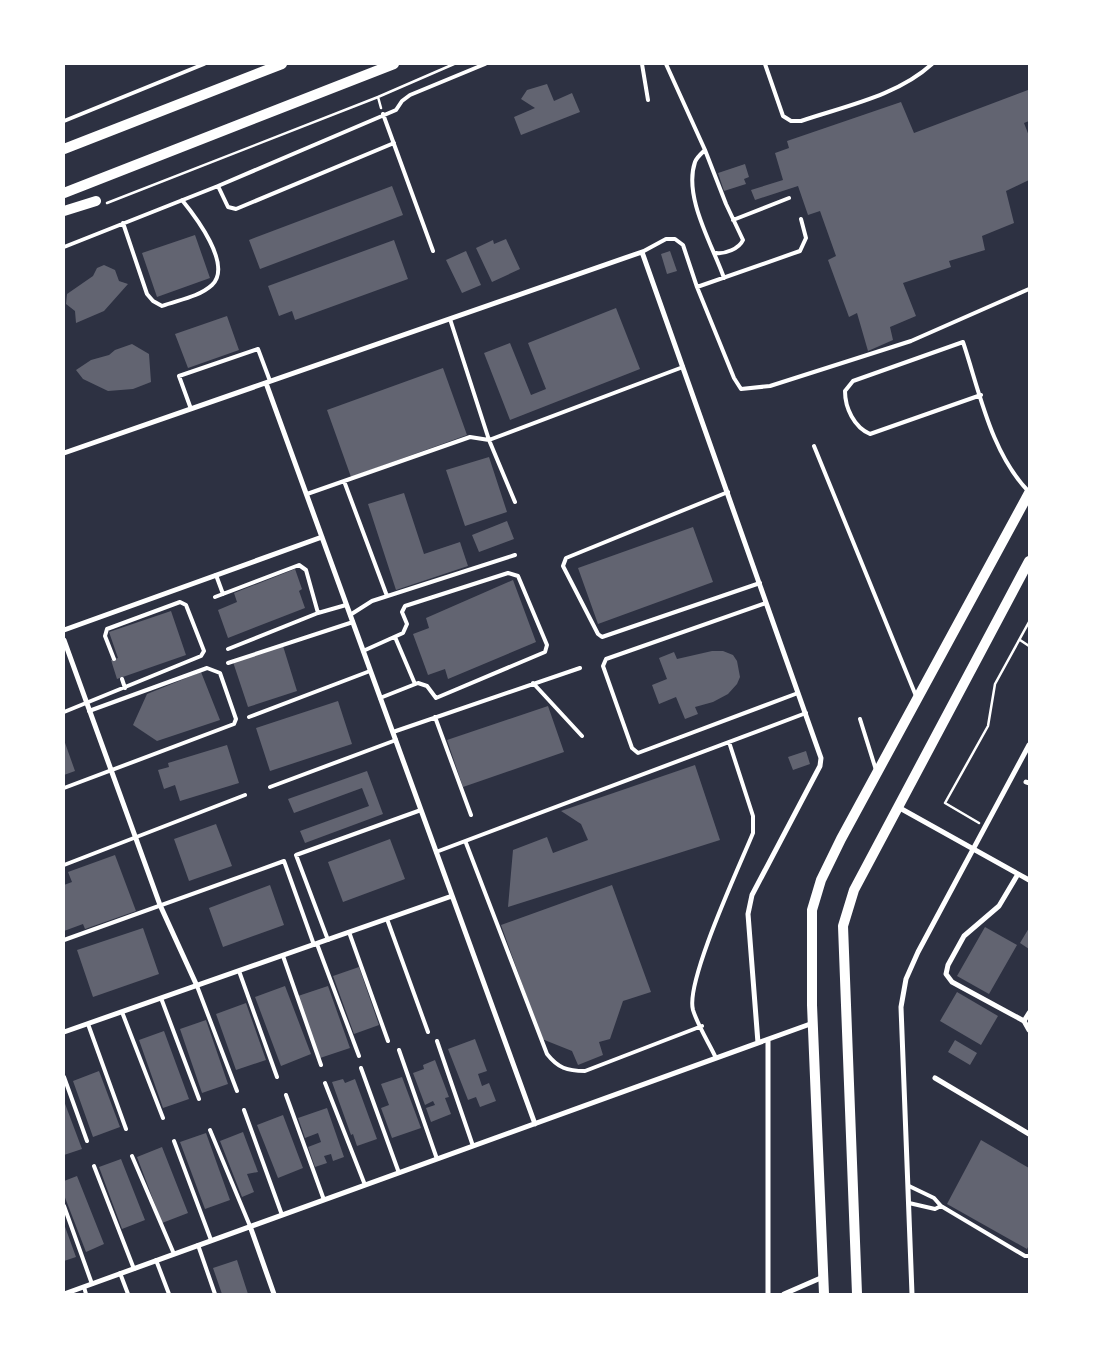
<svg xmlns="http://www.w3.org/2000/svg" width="1093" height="1358" viewBox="0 0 1093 1358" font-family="'PT Sans Narrow',sans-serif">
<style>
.building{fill:#626471}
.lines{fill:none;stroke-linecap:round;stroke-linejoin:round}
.path{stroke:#fff;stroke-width:2.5}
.service{stroke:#fff;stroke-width:4}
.minor{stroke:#fff;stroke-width:5}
.secondary{stroke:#fff;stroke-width:10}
</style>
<rect width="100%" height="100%" fill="#2d3142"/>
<path class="building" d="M 547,84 L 554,101 L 572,93 L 580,112 L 521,135 L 514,117 L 535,108 L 521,99 L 527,90 Z
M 1028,90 L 1029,121 L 1024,123 L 1029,136 L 1029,180 L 1006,191 L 1014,223 L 982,236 L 985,250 L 949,261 L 951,267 L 903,283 L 916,316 L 890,327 L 893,340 L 868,351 L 857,313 L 849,317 L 828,260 L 836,256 L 820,211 L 808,215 L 798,186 L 755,200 L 751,190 L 783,180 L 775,153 L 789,148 L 787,141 L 901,102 L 914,133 Z
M 745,164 L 749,177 L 744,179 L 746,184 L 724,191 L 718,173 Z
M 392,186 L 403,215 L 260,269 L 249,240 Z
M 195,235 L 210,278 L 157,297 L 142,253 Z
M 506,239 L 520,269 L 492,282 L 476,248 L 493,240 L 494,244 Z
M 394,240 L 408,279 L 295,320 L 292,311 L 279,316 L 268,286 Z
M 466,251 L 481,285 L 462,293 L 446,260 Z
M 670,251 L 677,271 L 667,274 L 661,254 Z
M 104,265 L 115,270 L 119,281 L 128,284 L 104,311 L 76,323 L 75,311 L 66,304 L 67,294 L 93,276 L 97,268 Z
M 616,308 L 640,369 L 510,420 L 484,353 L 510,343 L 531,395 L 546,389 L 528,343 Z
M 227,316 L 239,350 L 188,368 L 175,334 Z
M 132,344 L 149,354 L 151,382 L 133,389 L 108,391 L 83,379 L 76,370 L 91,360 L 109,355 L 115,350 Z
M 443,368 L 467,435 L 351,477 L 327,410 Z
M 489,457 L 507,512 L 465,526 L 446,470 Z
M 404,493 L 424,554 L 460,542 L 468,566 L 396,590 L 368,504 Z
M 507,521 L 514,539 L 479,552 L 472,535 Z
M 693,527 L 713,582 L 598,624 L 578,568 Z
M 295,569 L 302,589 L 299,591 L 305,608 L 228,638 L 218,610 L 237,602 L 234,593 Z
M 513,580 L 536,642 L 448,679 L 445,669 L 428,675 L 413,634 L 429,628 L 426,618 Z
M 171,611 L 186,655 L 117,679 L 111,660 L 118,658 L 109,632 Z
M 283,646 L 297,691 L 248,707 L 233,662 Z
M 712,651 L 723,651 L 733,655 L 737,661 L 740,677 L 737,684 L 728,694 L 713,702 L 695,707 L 698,714 L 685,719 L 676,697 L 659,704 L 652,685 L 667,679 L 659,658 L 674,652 L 677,659 Z
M 201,672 L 220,720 L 157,741 L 133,725 L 147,694 Z
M 338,701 L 352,744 L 270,771 L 256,728 Z
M 548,706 L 564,752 L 463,787 L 447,740 Z
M 64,740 L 75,771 L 64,775 Z
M 227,745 L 239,783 L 180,801 L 175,785 L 164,789 L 158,770 L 169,767 L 168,763 Z
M 806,751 L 810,764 L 793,770 L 788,757 Z
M 695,765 L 720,840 L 508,907 L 513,850 L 547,837 L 553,853 L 588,840 L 581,824 L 561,811 Z
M 367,771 L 383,814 L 305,843 L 300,831 L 369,806 L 362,788 L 294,813 L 288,799 Z
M 216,824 L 232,866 L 189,881 L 174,839 Z
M 390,839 L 405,879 L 343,902 L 328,862 Z
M 115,855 L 136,911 L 85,929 L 83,924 L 64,931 L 64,885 L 72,882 L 68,872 Z
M 270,885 L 284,925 L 223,947 L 209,908 Z
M 612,885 L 651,992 L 623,1001 L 610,1039 L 599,1042 L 603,1055 L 578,1065 L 572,1051 L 542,1039 L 501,925 Z
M 985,927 L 1017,945 L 989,994 L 957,976 Z
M 143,928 L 159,974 L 93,997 L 77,950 Z
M 1029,928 L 1029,949 L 1020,943 Z
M 359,967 L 379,1025 L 354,1034 L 333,976 Z
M 285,986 L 311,1054 L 281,1066 L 255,997 Z
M 328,986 L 350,1048 L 320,1058 L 298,996 Z
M 957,992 L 998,1016 L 981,1045 L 940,1021 Z
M 246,1003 L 266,1060 L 236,1070 L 216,1014 Z
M 206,1020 L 228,1084 L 202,1093 L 180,1029 Z
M 164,1031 L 189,1099 L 163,1108 L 139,1040 Z
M 475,1039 L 487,1071 L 478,1074 L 482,1086 L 489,1083 L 496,1101 L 480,1107 L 476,1097 L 468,1100 L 448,1049 Z
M 955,1040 L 977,1053 L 970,1065 L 948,1052 Z
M 435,1060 L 449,1097 L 445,1098 L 451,1114 L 431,1122 L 426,1108 L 435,1105 L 433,1101 L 425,1105 L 413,1073 L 424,1069 L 423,1065 Z
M 99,1071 L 120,1127 L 93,1137 L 73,1081 Z
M 402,1077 L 421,1128 L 392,1138 L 381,1108 L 389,1105 L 381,1084 Z
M 343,1079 L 345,1083 L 355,1079 L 377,1139 L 357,1146 L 353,1134 L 351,1135 L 332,1082 Z
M 64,1101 L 82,1149 L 64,1155 Z
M 327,1108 L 344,1157 L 333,1161 L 331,1154 L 324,1156 L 327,1163 L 315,1167 L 308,1147 L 321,1142 L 318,1133 L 305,1138 L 298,1118 Z
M 283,1115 L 303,1168 L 278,1178 L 257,1125 Z
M 243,1132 L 258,1172 L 247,1174 L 254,1192 L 242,1197 L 220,1141 Z
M 206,1133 L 230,1200 L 205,1209 L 180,1142 Z
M 981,1140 L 1029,1168 L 1029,1245 L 1027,1249 L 947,1204 Z
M 162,1147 L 188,1213 L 162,1223 L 137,1157 Z
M 121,1159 L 145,1220 L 122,1229 L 99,1167 Z
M 77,1176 L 104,1244 L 86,1252 L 64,1195 L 64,1181 Z
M 64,1224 L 76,1257 L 64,1261 Z
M 237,1260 L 248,1294 L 222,1294 L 213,1268 Z"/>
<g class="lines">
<path class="path" d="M 378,97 L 454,64
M 107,203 L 378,97 L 381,108
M 1020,640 L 1029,646
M 979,823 L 945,803 L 988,726 L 995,684 L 1029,622"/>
<path class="service" d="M 642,64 L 648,100
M 666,64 L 705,150 L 726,204 L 743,240 C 739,249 725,254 716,253
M 765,64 L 783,116 L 791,121 L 801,121 C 845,106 897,96 932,64
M 383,114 L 433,251
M 64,121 L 204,64
M 705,150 C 702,153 697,157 695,162 C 683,197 713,246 724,278
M 218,186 L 228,207 L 236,209 L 394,143
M 801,219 L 806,238 L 800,251 L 697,287 L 734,378 L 741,389 L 770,386 L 911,341 L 1029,289
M 733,220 L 789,198
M 123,223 L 147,294 L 153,301 L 162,306 C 178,300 199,297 212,285 C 233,265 195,216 182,200
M 64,247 L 218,186 L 396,110 L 402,101 L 410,95 L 485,64
M 642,252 L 666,239 L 675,239 L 683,245 L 697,287
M 450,319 L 489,440 L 683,367
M 981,395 L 870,434 C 854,427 845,408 845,391 L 853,381 L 963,342 C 980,393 991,453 1029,492
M 191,409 L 179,376 L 258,349 L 270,381
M 814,446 L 916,696
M 344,481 L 387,596
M 728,492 L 566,558 L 563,566 L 598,634 L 602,637 L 760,583
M 307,494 L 470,437 L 489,440 L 515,502
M 216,575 L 223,594
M 215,597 L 299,565 L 306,570 L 318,613
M 766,603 L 606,659 L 603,666 L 632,748 L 638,753 L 798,693
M 350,615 L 372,601 L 515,555
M 395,637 L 415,684
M 228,649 L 318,613 L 346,605
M 363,651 L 403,633 L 407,624 L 402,612 L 405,606 L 508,573 L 518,576 L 547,645 L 545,652 L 436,698 L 427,686 L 418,683 L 380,698
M 228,663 L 353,622
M 122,679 L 125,688
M 533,683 L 582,736
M 64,712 L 201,656 L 204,651 L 186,605 L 180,602 L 107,629 L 105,636 L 114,659
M 249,717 L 370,671
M 435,717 L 471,815
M 860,719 L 876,770
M 393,732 L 580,668
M 270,787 L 396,740
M 64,788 L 234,724 L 236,719 L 220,673 L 207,668 L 89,711
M 466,843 L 547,1054 C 558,1068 567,1071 585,1071 L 702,1026
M 436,852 L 806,713
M 64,865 L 245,795
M 387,919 L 428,1032
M 349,932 L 388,1041
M 64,940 L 284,861 L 314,945
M 328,940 L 296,855 L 421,810
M 317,944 L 359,1056
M 283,956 L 321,1065
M 239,971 L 277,1077
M 197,986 L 237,1091
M 161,998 L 199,1099
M 122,1012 L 163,1118
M 88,1024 L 126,1129
M 437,1041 L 473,1146
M 399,1050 L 437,1159
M 716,1058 C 709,1043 698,1026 693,1010 C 685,982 740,865 753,833 L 753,816 L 729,742
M 361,1068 L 399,1173
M 64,1077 L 87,1141
M 325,1083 L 365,1185
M 286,1095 L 324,1200
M 244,1110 L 282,1215
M 210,1130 L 250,1226
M 174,1141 L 211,1240
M 132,1156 L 174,1254
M 94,1166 L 134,1269
M 909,1186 L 934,1198 L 941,1206 L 935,1209 L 909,1203
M 64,1206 L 92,1284
M 941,1206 L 1025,1256 L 1029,1256
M 198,1245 L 215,1294
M 156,1260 L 169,1294
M 120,1273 L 128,1294
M 84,1287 L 86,1294"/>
<path class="minor" d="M 266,383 L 535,1124
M 64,453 L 642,252 L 821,758 L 820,766 L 752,895 L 748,914 L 758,1043
M 64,630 L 322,537
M 64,640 L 160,905 L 197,986
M 1026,782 L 1029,783
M 898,807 L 1029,880
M 1018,874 L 999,906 L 964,936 L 948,965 L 946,974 L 952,982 L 1024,1021 L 1029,1030
M 1024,1021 L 1029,1013
M 64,1032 L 452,896
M 768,1040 L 768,1294
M 935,1078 L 1029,1134
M 250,1226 L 274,1294
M 64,1294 L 813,1023
M 784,1294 L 823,1277
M 912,1294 L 901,1007 L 906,979 L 918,952 L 1029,745"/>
<path class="secondary" d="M 64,149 L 282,64
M 64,193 L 394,64
M 64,211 L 96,201
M 824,1294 L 812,1005 L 812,910 L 821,880 L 841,839 L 1029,493
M 857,1294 L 843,926 L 854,890 L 1029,561"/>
</g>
<rect width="1093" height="1358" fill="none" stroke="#ffffff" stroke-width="130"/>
</svg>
